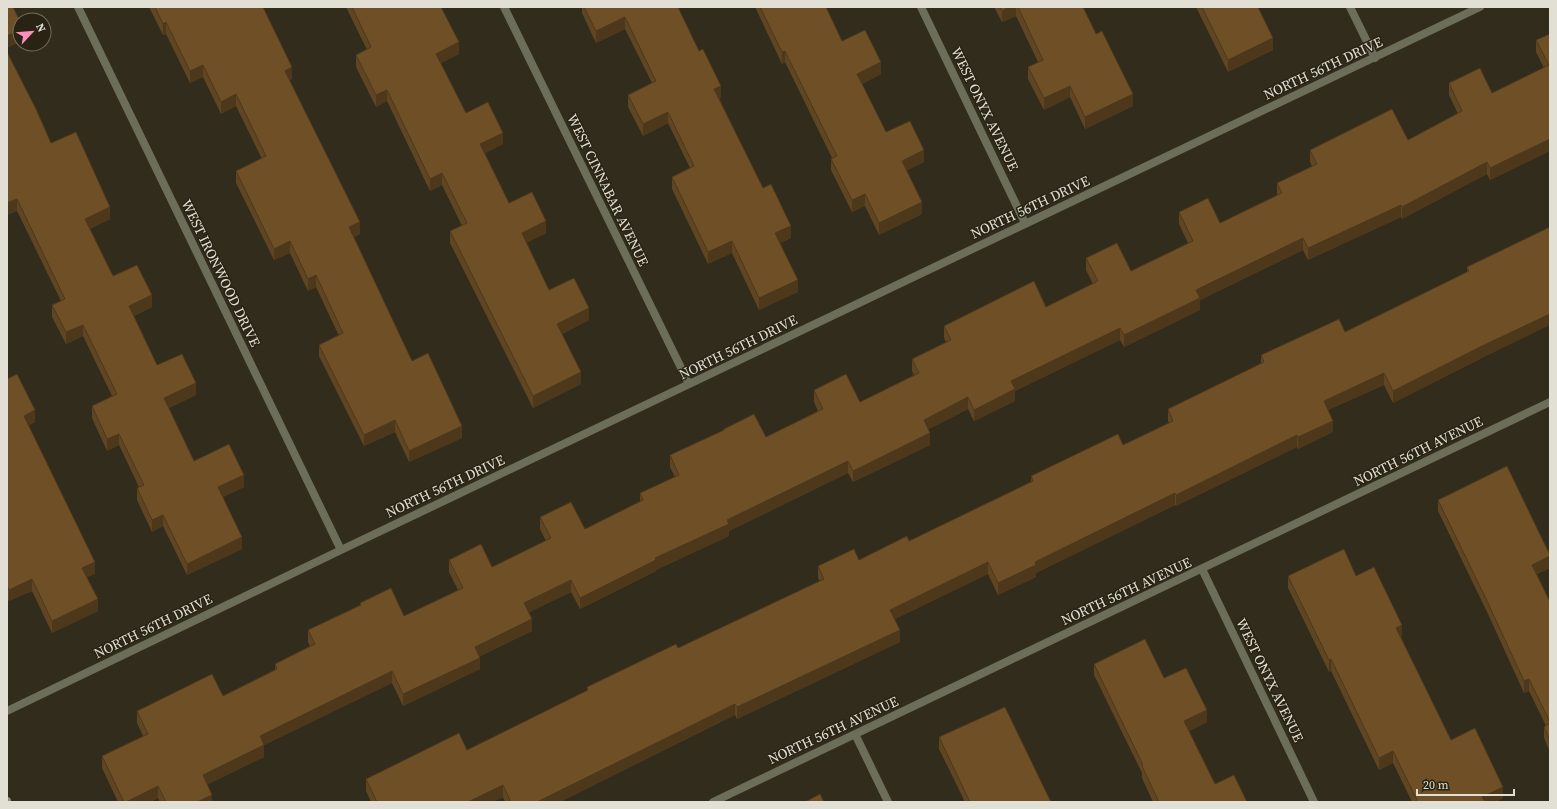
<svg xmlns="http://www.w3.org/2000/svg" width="1557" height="809" viewBox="0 0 1557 809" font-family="'Source Serif 4',serif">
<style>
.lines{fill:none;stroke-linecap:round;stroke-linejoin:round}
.street{stroke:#6c6e59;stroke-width:8}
.secondary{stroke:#8f9371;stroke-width:8}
.wall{fill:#5f4521}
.shaded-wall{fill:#4e381b}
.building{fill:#6f5026;stroke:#4e381b}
.labels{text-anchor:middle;stroke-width:3;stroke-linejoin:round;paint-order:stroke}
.street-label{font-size:14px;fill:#e2dfd5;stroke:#282312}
</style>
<rect width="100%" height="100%" fill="#312c1c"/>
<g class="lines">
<path class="street" d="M 78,7 L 341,550
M 504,7 L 689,384
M 921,7 L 1025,223
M 1350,7 L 1375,58
M 1202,569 L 1314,802
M 7,711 L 341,550 L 1480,7
M 855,734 L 888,802
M 713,802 L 1550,402"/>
<path class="secondary" d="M 7,801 L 7,802"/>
</g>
<path class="wall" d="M 149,7 L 263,7 L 292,79 L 289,80 L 360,234 L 354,237 L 412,361 L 462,438 L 409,462 L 395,432 L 364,446 L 319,356 L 319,345 L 339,336 L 316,287 L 308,291 L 290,253 L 274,260 L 236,183 L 236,171 L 262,159 L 236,106 L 221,114 L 203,77 L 190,83 L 166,34 L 163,35 Z
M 346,7 L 441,7 L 459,54 L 441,63 L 466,113 L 503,144 L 485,153 L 509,203 L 546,233 L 526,243 L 549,290 L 589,320 L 562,334 L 581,384 L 533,408 L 450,243 L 450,231 L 462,226 L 442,185 L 430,191 L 387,101 L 376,107 L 356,67 L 356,55 L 367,50 Z
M 582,7 L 678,7 L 721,98 L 719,98 L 763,188 L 791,238 L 780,243 L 798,292 L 759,310 L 732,253 L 708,264 L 672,189 L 672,177 L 690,168 L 668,123 L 643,136 L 628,107 L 628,95 L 652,83 L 625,29 L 596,43 L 582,13 Z
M 755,7 L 826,7 L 842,41 L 881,74 L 862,84 L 886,132 L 924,162 L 907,170 L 922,214 L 879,235 L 865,206 L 852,212 L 831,170 L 831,159 L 832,158 L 785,62 L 782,64 Z
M 994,7 L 1083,7 L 1133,106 L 1085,129 L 1070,97 L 1044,110 L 1028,79 L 1028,67 L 1038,62 L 1016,16 L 1002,22 Z
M 1196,7 L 1258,7 L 1273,50 L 1228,72 Z
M 1550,34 L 1550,151 L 1490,180 L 1487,174 L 1402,219 L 1401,217 L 1308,260 L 1303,250 L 1200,300 L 1200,310 L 1124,347 L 1120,340 L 1015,391 L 1015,401 L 974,421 L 968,409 L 928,429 L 930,445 L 853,482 L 848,473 L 729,531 L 729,536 L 656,570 L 656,571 L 580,609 L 571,592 L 529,612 L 532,631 L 480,656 L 480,669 L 403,706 L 392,683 L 264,745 L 264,757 L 207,784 L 212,802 L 160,802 L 158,798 L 150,802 L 118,802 L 102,768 L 102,756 L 143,736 L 137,723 L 137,711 L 223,696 L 275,671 L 275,664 L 310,646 L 308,642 L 308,630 L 360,605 L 360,603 L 404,616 L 458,590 L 449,572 L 449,560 L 492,567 L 546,541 L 540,529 L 540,517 L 585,529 L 640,502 L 640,493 L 675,477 L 670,467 L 670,455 L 724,430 L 724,429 L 766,437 L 818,411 L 814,402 L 814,390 L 860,402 L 914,375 L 912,371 L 912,359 L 946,342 L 944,338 L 944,326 L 1046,307 L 1093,284 L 1086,270 L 1086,258 L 1131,271 L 1188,243 L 1179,224 L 1179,212 L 1220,223 L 1277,195 L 1277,183 L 1312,167 L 1310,162 L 1310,150 L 1408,140 L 1458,114 L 1449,95 L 1449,83 L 1492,93 L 1544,68 L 1536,52 L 1536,40 Z
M 7,52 L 51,143 L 110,219 L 90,229 L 113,276 L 152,307 L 134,316 L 157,365 L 196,395 L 169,408 L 194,461 L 244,487 L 223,497 L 242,549 L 187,575 L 163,526 L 152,532 L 137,500 L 137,488 L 139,487 L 119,445 L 107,451 L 92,418 L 92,406 L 112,396 L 83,336 L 66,344 L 52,317 L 52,305 L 61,301 L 17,211 L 7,215 Z
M 1550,227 L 1480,359 L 1393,403 L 1384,385 L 1328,410 L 1333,432 L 1298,449 L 1297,447 L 1176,506 L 1175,505 L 1036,573 L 1036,577 L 998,595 L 988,574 L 895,619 L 900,642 L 737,719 L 735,715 L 560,802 L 505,802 L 503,797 L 492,802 L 371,802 L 366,791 L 366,779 L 467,750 L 587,691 L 587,687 L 678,648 L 820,582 L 818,578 L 818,566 L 859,560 L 909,541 L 1031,482 L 1031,476 L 1123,445 L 1169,423 L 1168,421 L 1168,409 L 1261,364 L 1261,355 L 1345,332 L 1467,272 L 1467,267 Z
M 7,379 L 35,422 L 29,425 L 95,574 L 87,577 L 98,611 L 52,633 L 32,591 L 9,601 L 7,598 Z
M 1438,500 L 1550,555 L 1550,568 L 1537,574 L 1550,602 L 1550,752 L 1544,738 L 1544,727 L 1546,726 L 1529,691 L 1524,693 L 1488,614 L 1438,511 Z
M 1288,576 L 1356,576 L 1402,637 L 1401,637 L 1451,740 L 1503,798 L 1496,802 L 1412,802 L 1393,763 L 1379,770 L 1331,671 L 1329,672 L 1288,588 Z
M 1094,664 L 1164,678 L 1207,722 L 1189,731 L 1215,784 L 1247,802 L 1153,802 L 1142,778 L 1142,773 L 1094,675 Z
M 939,737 L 1051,802 L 965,802 L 939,749 Z"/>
<path class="shaded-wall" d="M 1009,7 L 1016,7 L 1016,16 L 1002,22 L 1002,11 Z
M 625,17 L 625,29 L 596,43 L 596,31 Z
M 166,22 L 166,34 L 163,35 L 163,24 Z
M 20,30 L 20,42 L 7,48 L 7,36 Z
M 1273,38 L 1273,50 L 1228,72 L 1228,60 Z
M 459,42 L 459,54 L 436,65 L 436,54 Z
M 785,51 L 785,62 L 782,64 L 782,52 Z
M 881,62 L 881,74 L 857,86 L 857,74 Z
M 203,65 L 203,77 L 190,83 L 190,71 Z
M 292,67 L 292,79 L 285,82 L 285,71 Z
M 721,86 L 721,98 L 714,101 L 714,89 Z
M 1070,86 L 1070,97 L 1044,110 L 1044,98 Z
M 387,90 L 387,101 L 376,107 L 376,95 Z
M 236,94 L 236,106 L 221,114 L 221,102 Z
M 1133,94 L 1133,106 L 1085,129 L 1085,117 Z
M 668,112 L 668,123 L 643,136 L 643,124 Z
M 503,133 L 503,144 L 480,156 L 480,144 Z
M 1550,139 L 1550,151 L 1490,180 L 1490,168 Z
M 924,150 L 924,162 L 902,173 L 902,161 Z
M 1487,162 L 1487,174 L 1402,219 L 1402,207 Z
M 442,173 L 442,185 L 430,191 L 430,179 Z
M 865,194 L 865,206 L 852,212 L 852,200 Z
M 17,199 L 17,211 L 7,215 L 7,203 Z
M 922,202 L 922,214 L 879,235 L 879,223 Z
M 1401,205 L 1401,217 L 1308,260 L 1308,248 Z
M 110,207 L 110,219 L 85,231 L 85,219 Z
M 546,221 L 546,233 L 522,245 L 522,233 Z
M 360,222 L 360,234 L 349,239 L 349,227 Z
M 791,226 L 791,238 L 775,245 L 775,233 Z
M 1303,238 L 1303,250 L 1200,300 L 1200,310 L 1124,347 L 1124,335 L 1196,290 Z
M 290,241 L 290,253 L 274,260 L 274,249 Z
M 732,241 L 732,253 L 708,264 L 708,252 Z
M 316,275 L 316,287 L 308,291 L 308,279 Z
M 798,280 L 798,292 L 759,310 L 759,298 Z
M 152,295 L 152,307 L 129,318 L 129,306 Z
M 589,308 L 589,320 L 557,336 L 557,324 Z
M 1550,314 L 1550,325 L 1480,359 L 1393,403 L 1393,391 L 1480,347 Z
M 83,325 L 83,336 L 66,344 L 66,332 Z
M 1120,328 L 1120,340 L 1015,391 L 1015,401 L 974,421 L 974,410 L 1011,381 Z
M 581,372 L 581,384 L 533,408 L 533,396 Z
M 1384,373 L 1384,385 L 1324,412 L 1324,401 Z
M 196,383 L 196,395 L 164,410 L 164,398 Z
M 968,397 L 968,409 L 924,432 L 924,420 Z
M 35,410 L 35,422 L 24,427 L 24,416 Z
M 395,420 L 395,432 L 364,446 L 364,435 Z
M 1333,421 L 1333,432 L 1298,449 L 1298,437 Z
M 462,426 L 462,438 L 409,462 L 409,451 Z
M 930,433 L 930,445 L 853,482 L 853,471 Z
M 119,434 L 119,445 L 107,451 L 107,439 Z
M 1297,435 L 1297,447 L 1176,506 L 1176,495 Z
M 848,461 L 848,473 L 729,531 L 729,536 L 656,570 L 656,571 L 580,609 L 580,598 L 727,520 Z
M 244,475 L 244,487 L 218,499 L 218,487 Z
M 1175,493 L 1175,505 L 1036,573 L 1036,577 L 998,595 L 998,583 L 1035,562 Z
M 163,515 L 163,526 L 152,532 L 152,520 Z
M 242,537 L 242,549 L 187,575 L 187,564 Z
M 1550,556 L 1550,568 L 1532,576 L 1532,565 Z
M 95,562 L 95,574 L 82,580 L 82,568 Z
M 988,562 L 988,574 L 890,621 L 890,610 Z
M 32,579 L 32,591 L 9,601 L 9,590 Z
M 571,580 L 571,592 L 524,615 L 524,603 Z
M 98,599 L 98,611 L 52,633 L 52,621 Z
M 532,619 L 532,631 L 475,659 L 475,647 Z
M 1402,625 L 1402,637 L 1396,640 L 1396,628 Z
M 900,630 L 900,642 L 737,719 L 737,707 Z
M 480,658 L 480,669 L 403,706 L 403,694 Z
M 1331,659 L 1331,671 L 1329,672 L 1329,660 Z
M 392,671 L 392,683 L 264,745 L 264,757 L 203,787 L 203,775 L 260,736 Z
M 1529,679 L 1529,691 L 1524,693 L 1524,681 Z
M 735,704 L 735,715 L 560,802 L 537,802 Z
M 1207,710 L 1207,722 L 1184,733 L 1184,721 Z
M 1393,751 L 1393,763 L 1379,770 L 1379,758 Z
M 503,785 L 503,797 L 492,802 L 468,802 Z
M 158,786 L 158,798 L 150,802 L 126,802 Z
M 1503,787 L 1503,798 L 1496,802 L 1482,802 L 1482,797 Z
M 212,795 L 212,802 L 197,802 Z"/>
<path class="building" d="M 7,7 L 13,7 L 20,21 L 20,30 L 7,36 Z
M 155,7 L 263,7 L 292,67 L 285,71 L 360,222 L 349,227 L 412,361 L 428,353 L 462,426 L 409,451 L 395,420 L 364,435 L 319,345 L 343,333 L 316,275 L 308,279 L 290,241 L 274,249 L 236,171 L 266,156 L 236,94 L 221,102 L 203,65 L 190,71 L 166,22 L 163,24 Z
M 352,7 L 441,7 L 459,42 L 436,54 L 466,113 L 488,102 L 503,133 L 480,144 L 509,203 L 532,192 L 546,221 L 522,233 L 549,290 L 574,278 L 589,308 L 557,324 L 581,372 L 533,396 L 450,231 L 467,223 L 442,173 L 430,179 L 387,90 L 376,95 L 356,55 L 371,47 Z
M 584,7 L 678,7 L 699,51 L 703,49 L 721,86 L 714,89 L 763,188 L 771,184 L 791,226 L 775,233 L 798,280 L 759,298 L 732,241 L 708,252 L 672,177 L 694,166 L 668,112 L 643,124 L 628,95 L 656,81 L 625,17 L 596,31 Z
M 760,7 L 826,7 L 842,41 L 865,30 L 881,62 L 857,74 L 886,132 L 910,121 L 924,150 L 902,161 L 922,202 L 879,223 L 865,194 L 852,200 L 831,159 L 837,156 L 785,51 L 782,52 Z
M 1000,7 L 1009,7 L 1002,11 Z
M 1018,7 L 1083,7 L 1096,34 L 1102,31 L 1133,94 L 1085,117 L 1070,86 L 1044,98 L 1028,67 L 1043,60 Z
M 1202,7 L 1258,7 L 1273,38 L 1228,60 Z
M 1550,34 L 1550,139 L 1490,168 L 1487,162 L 1402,207 L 1401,205 L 1308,248 L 1303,238 L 1196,290 L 1200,298 L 1124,335 L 1120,328 L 1011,381 L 1015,389 L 974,410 L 968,397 L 924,420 L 930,433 L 853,471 L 848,461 L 727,520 L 729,524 L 655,558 L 656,560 L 580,598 L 571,580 L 524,603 L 532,619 L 475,647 L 480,658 L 403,694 L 392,671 L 260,736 L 264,745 L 203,775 L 212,795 L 197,802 L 166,802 L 158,786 L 126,802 L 124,802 L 102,756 L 148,734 L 137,711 L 212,674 L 223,696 L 277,669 L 275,664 L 315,644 L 308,630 L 361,605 L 360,603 L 391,588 L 404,616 L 463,588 L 449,560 L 481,544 L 492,567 L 551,538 L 540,517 L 571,502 L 585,529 L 643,500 L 640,493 L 679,475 L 670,455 L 724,430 L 724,429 L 754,414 L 766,437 L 823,409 L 814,390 L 846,374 L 860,402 L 919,373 L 912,359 L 951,340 L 944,326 L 1034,281 L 1046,307 L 1098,281 L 1086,258 L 1117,243 L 1131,271 L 1193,241 L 1179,212 L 1208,198 L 1220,223 L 1282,193 L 1277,183 L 1317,164 L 1310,150 L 1392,109 L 1408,140 L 1462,111 L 1449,83 L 1480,68 L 1492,93 L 1549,65 L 1536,40 Z
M 7,52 L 36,109 L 51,143 L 76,132 L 110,207 L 85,219 L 113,276 L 137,265 L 152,295 L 129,306 L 157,365 L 182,354 L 196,383 L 164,398 L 194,461 L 229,444 L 244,475 L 218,487 L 242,537 L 187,564 L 163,515 L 152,520 L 137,488 L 144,485 L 119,434 L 107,439 L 92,406 L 117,394 L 83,325 L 66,332 L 52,305 L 65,299 L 17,199 L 7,203 Z
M 1550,227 L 1550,314 L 1480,347 L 1393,391 L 1384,373 L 1324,401 L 1333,421 L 1298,437 L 1297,435 L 1176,495 L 1175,493 L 1035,562 L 1036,565 L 998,583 L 988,562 L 890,610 L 900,630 L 737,707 L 735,704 L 537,802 L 511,802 L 503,785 L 468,802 L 377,802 L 366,779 L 459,733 L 467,750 L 588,690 L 587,687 L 676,644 L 678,648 L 824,579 L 818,566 L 854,549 L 859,560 L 907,536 L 909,541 L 1033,481 L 1031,476 L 1118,434 L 1123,445 L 1173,421 L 1168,409 L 1264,362 L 1261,355 L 1339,319 L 1345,332 L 1469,271 L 1467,267 Z
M 17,374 L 35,410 L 24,416 L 95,562 L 82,568 L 98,599 L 52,621 L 32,579 L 9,590 L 7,586 L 7,379 Z
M 1507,466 L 1550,555 L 1550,556 L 1532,565 L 1550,602 L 1550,722 L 1529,679 L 1524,681 L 1488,603 L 1438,500 Z
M 1344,549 L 1356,576 L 1374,567 L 1402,625 L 1396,628 L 1451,740 L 1475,728 L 1503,787 L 1482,797 L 1485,802 L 1414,802 L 1417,800 L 1393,751 L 1379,758 L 1331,659 L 1329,660 L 1288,576 Z
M 1145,639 L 1164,678 L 1186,668 L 1207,710 L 1184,721 L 1215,784 L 1234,775 L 1247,802 L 1159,802 L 1142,766 L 1143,765 L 1094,664 Z
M 1005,707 L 1051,802 L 970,802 L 939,737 Z
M 1550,723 L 1550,740 L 1544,727 Z
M 820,794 L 824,802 L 805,802 Z"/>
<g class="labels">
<g class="street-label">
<text transform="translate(1323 68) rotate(-25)" y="5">NORTH 56TH DRIVE</text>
<text transform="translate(985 109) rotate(64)" y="5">WEST ONYX AVENUE</text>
<text transform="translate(608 190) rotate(64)" y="5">WEST CINNABAR AVENUE</text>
<text transform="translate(1030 207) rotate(-25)" y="5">NORTH 56TH DRIVE</text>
<text transform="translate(221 273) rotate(64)" y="5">WEST IRONWOOD DRIVE</text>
<text transform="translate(738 347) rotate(-26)" y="5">NORTH 56TH DRIVE</text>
<text transform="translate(1418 451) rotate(-26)" y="5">NORTH 56TH AVENUE</text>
<text transform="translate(445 486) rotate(-25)" y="5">NORTH 56TH DRIVE</text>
<text transform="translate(1126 591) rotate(-25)" y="5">NORTH 56TH AVENUE</text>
<text transform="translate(153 626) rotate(-26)" y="5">NORTH 56TH DRIVE</text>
<text transform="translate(1270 680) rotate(64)" y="5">WEST ONYX AVENUE</text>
<text transform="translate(833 730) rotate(-25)" y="5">NORTH 56TH AVENUE</text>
</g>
</g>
<rect width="1557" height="809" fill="none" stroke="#e2dfd5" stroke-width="16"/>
<g transform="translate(32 32) rotate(64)"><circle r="19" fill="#282312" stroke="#726e60"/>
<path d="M0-3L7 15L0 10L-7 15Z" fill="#fd8ebe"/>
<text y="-6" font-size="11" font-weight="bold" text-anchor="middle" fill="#e2dfd5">N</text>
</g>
<path d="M1417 789v6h97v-6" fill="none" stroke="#e2dfd5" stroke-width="2"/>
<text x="1423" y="789" font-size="12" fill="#e2dfd5" stroke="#282312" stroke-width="3" paint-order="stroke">20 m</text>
</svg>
